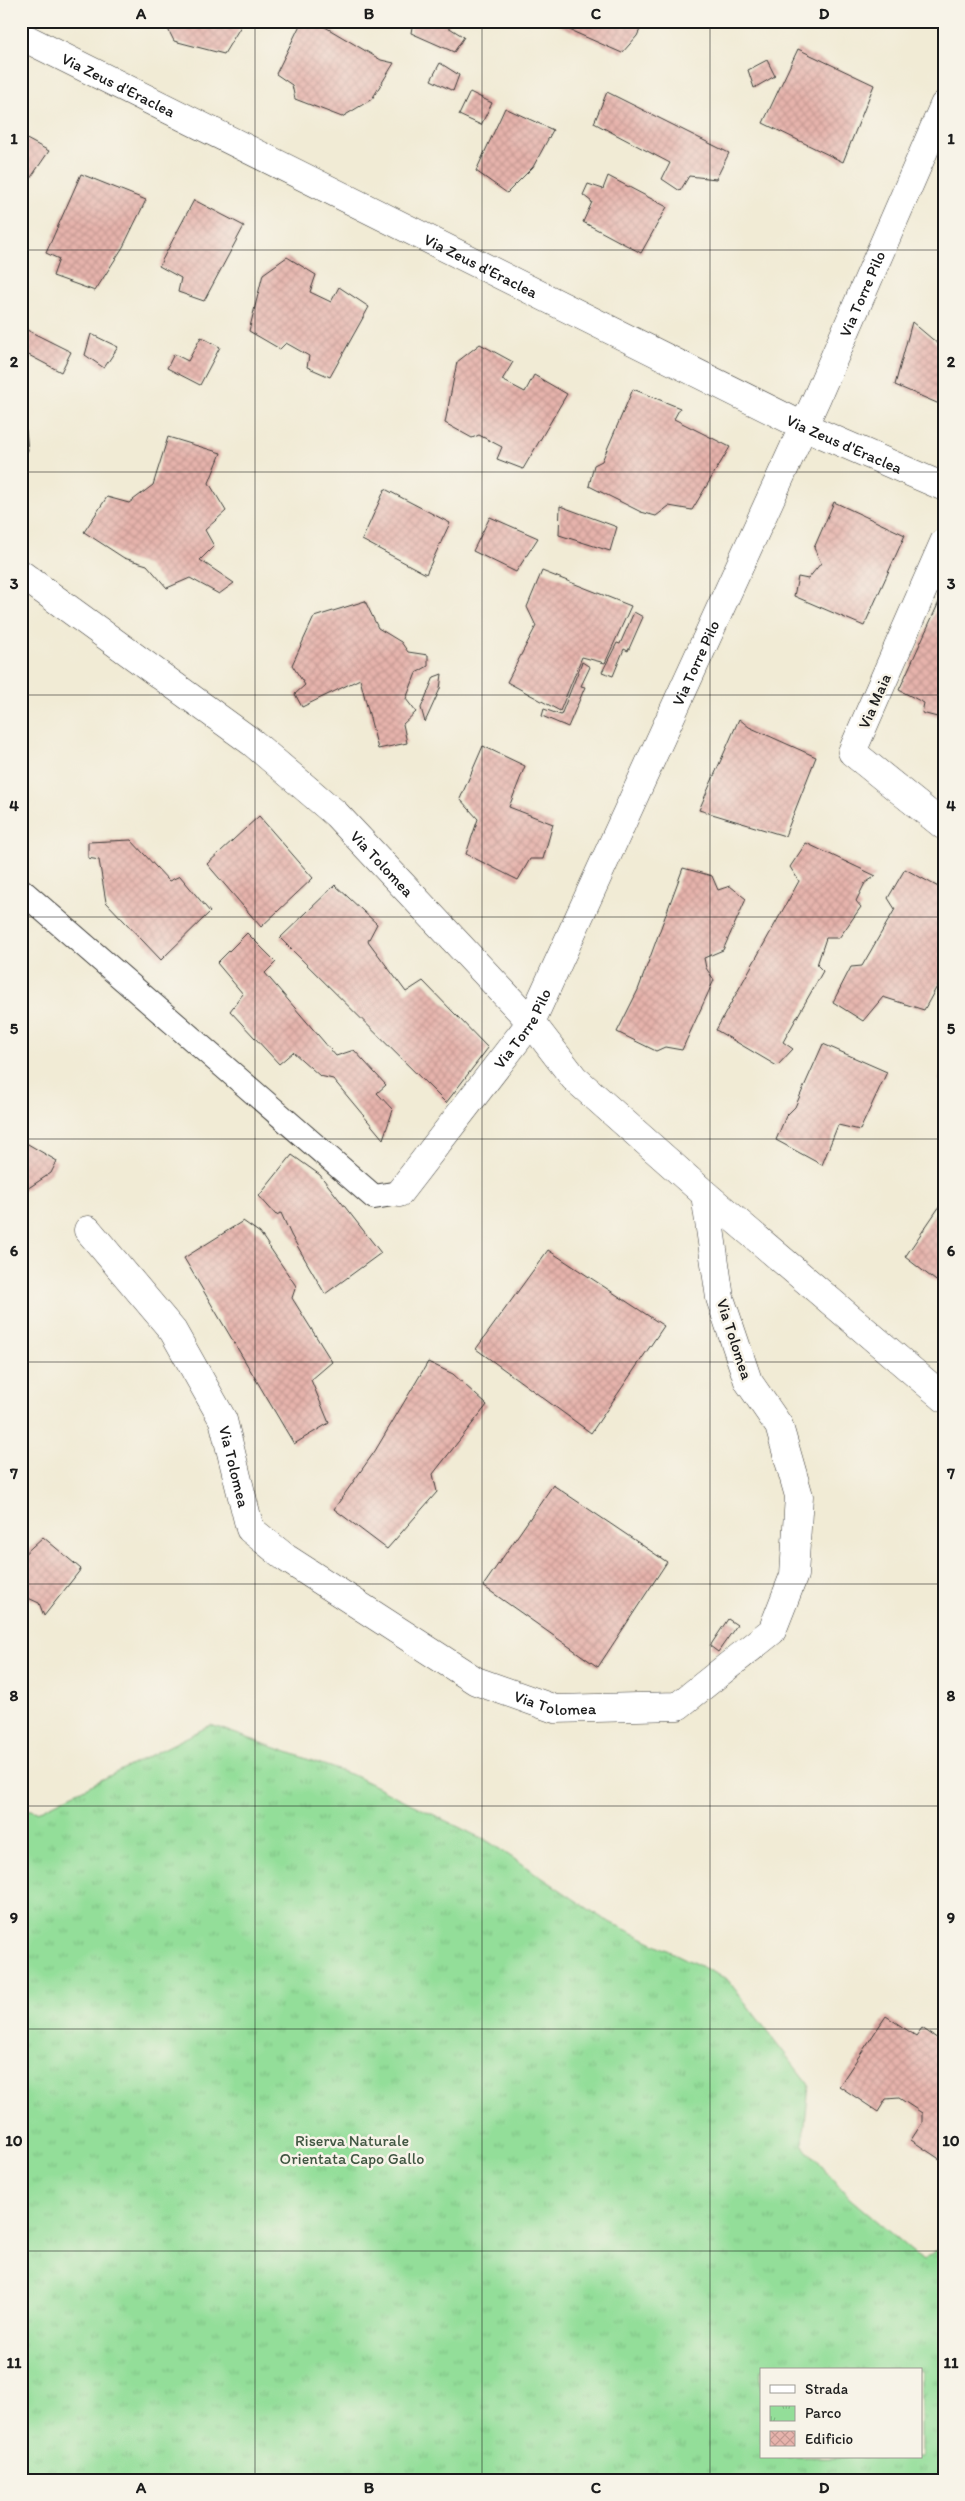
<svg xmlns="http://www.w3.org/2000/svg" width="965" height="2501" viewBox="0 0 965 2501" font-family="Itim,sans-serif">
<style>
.park{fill:url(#park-tufts);stroke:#587d5a;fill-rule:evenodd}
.building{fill:url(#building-cross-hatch)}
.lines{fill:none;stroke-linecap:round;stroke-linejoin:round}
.service-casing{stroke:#3c3b38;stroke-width:26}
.minor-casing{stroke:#3c3b38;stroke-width:29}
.service{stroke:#fff;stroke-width:24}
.minor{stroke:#fff;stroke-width:28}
.grid{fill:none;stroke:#1c1c1c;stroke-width:1;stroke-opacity:0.55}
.labels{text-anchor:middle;stroke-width:5;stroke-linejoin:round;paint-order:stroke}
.street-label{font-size:16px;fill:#1c1c1c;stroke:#f7f3e8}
.park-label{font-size:16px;fill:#405642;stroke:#f7f3e8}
.neatline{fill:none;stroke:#1c1c1c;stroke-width:2}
.grid-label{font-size:16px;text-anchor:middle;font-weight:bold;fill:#1c1c1c}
</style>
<defs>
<pattern id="park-tufts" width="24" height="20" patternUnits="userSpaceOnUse" patternTransform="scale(1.25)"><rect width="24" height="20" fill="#93de99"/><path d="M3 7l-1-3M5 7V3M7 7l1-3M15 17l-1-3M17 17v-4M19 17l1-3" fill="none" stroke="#7ebe83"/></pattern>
<pattern id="building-cross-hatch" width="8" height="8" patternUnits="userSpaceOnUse" patternTransform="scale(1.25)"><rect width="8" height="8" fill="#e6b3ac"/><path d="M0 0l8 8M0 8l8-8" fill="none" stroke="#c59993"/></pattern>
</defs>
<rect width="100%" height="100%" fill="#f7f3e8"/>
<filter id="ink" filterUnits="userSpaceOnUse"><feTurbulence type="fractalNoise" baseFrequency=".02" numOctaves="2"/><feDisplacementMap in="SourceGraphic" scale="10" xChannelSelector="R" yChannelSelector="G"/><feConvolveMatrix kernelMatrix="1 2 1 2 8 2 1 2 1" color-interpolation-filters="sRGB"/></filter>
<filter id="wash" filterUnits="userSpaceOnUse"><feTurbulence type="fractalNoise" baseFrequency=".0096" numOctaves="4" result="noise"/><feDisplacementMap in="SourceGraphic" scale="20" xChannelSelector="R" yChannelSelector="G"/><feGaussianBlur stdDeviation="1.12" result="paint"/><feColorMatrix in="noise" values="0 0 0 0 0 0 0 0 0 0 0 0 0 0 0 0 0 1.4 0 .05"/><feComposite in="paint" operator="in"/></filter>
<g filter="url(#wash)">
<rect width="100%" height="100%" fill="#f1ebd5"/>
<path class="park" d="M 211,1725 L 355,1776 L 489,1842 L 602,1918 L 727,1979 L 809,2085 L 803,2144 L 846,2195 L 923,2261 L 944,2244 L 944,2480 L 21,2480 L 21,1807 L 37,1812 ZM 761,2370 L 921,2370 L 921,2457 L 761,2457 Z"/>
<g id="blocks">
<path class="building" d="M 164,21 L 244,21 L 224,54 L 174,41 Z
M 302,21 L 315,21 L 381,60 L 394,63 L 372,99 L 342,117 L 295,99 L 292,85 L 276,74 Z
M 413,21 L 451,21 L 448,27 L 464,37 L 454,52 L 411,33 Z
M 549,21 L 644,21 L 637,36 L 622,53 Z
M 798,49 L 874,85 L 843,162 L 763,123 Z
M 767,60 L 775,76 L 754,88 L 748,70 Z
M 440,63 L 459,75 L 453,91 L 431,80 Z
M 470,92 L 492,103 L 481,125 L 459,115 Z
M 607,92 L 729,153 L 716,179 L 689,176 L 680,191 L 662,179 L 670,163 L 594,123 Z
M 505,108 L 553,130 L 533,167 L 507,193 L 476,171 Z
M 21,136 L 49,151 L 21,192 Z
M 81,174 L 146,200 L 123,247 L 95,291 L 53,276 L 59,259 L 46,253 Z
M 608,176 L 667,207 L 641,253 L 583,222 L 592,202 L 583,195 L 588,184 L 603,189 Z
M 194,200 L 244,226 L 204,301 L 178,292 L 181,278 L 159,266 Z
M 287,257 L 316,275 L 310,292 L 331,302 L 339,287 L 369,307 L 330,377 L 307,367 L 309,356 L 286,343 L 280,349 L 249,331 L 263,274 Z
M 912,322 L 944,349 L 944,406 L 895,385 Z
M 21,327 L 71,352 L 61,372 L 21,351 Z
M 91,334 L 118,347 L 104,368 L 85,355 Z
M 201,337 L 220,347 L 200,385 L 167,368 L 174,354 L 188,361 Z
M 480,344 L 513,362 L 502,380 L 525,392 L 534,375 L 567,394 L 523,469 L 497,459 L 502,447 L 479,435 L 472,438 L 445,423 L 457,362 Z
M 633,389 L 680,408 L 674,419 L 730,447 L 692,510 L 669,506 L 656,516 L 641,512 L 589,486 L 594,465 L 602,461 Z
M 21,428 L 26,430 L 28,450 L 21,462 Z
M 168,437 L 221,453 L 209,483 L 226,511 L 205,530 L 214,546 L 200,560 L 234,583 L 219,594 L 190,578 L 167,588 L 147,565 L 124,558 L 84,532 L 107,497 L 129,503 L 153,485 Z
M 385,489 L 450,523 L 426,574 L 362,540 Z
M 834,502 L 905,535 L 864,626 L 794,596 L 798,577 L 808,579 L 821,563 L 814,548 Z
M 560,506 L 617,527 L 610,551 L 559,535 Z
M 490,517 L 538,538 L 516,572 L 473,551 Z
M 542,571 L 631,606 L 605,663 L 582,657 L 560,711 L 507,682 L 536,626 L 527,607 Z
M 944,591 L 944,713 L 941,718 L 922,713 L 924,703 L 899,690 Z
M 365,601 L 378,628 L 401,642 L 408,652 L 428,655 L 428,666 L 416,673 L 406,699 L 416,712 L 403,724 L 407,743 L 378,749 L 360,679 L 302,707 L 295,694 L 305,685 L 292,665 L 314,617 Z
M 634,612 L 643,617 L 628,651 L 624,649 L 613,676 L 602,672 L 617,643 L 620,644 Z
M 582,662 L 590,667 L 581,686 L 585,687 L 568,727 L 542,716 L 544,709 L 561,715 Z
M 442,674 L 440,689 L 425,722 L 421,708 L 434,677 Z
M 739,719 L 749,727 L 816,757 L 785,836 L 699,810 Z
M 483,746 L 525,766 L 509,807 L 553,824 L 543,859 L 530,859 L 518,880 L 466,854 L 478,819 L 460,799 Z
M 259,816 L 313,878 L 261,927 L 207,864 Z
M 131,840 L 169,881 L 180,876 L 210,912 L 161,960 L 106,902 L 99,860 L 88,858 L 88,842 Z
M 806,843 L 876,876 L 865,883 L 856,901 L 861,907 L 839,938 L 826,938 L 817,965 L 823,971 L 783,1042 L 793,1049 L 777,1066 L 716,1030 L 799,881 L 790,867 Z
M 683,868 L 712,876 L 718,890 L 730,886 L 746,899 L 723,950 L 704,958 L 706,968 L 714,980 L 682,1050 L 665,1047 L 656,1051 L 617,1032 L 638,990 Z
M 905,869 L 944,890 L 944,974 L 924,1010 L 883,997 L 863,1021 L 833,1002 L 851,967 L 862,966 L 895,909 L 888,898 Z
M 335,885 L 377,924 L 368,941 L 406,992 L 423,981 L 488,1048 L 446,1103 L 280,938 Z
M 247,933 L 276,962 L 265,973 L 336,1056 L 354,1050 L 386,1085 L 377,1093 L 393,1110 L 383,1139 L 333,1079 L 320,1076 L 293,1052 L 279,1064 L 230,1011 L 243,994 L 217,963 Z
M 823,1044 L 887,1072 L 860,1130 L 838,1125 L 822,1165 L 776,1140 L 786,1116 L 795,1107 Z
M 943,1067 L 944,1067 L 944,1083 L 939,1080 Z
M 21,1140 L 57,1161 L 51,1173 L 21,1193 Z
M 292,1155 L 320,1175 L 381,1253 L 325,1294 L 291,1235 L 281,1213 L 276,1215 L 259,1196 Z
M 944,1200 L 944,1287 L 905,1257 Z
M 243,1221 L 260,1233 L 296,1286 L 292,1298 L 332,1362 L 311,1380 L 329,1423 L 294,1444 L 184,1258 Z
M 548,1250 L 664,1326 L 591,1433 L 476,1349 Z
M 428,1362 L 453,1374 L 487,1405 L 433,1474 L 437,1492 L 387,1549 L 334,1509 L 375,1451 Z
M 553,1485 L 667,1562 L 598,1667 L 483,1586 Z
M 43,1537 L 81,1569 L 44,1616 L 39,1603 L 26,1597 L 21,1602 L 21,1557 Z
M 728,1619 L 737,1625 L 718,1652 L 710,1646 Z
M 886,2016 L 916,2036 L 922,2028 L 944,2043 L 944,2162 L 911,2140 L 922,2123 L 922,2113 L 899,2098 L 886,2099 L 878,2112 L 839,2086 Z"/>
</g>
</g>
<g filter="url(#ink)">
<use href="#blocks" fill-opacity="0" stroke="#3c3b38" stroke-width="1"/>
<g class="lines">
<defs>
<path id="service" d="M 22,891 L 374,1197 L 399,1193"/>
<g id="minor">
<path id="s1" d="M 21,36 L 803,426 L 944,487"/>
<path d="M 944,542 L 852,752 L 944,826"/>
<path id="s2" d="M 21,574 L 253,743 L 336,814 L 531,1022 L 574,1078 L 705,1194 L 944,1398"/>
<path id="s3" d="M 399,1193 L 531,1022 L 817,397 L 944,105"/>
<path id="s4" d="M 88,1230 L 173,1331 L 223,1420 L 250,1529 L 286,1558 L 476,1681 L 555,1709 L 678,1706 L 772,1631 L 794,1575 L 799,1496 L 779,1426 L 748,1381 L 720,1298 L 705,1194"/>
</g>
</defs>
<use href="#service" class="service-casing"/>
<use href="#minor" class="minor-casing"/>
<use href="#service" class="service"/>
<use href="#minor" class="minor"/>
</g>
</g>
<path class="grid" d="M 255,21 L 255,2480M 482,21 L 482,2480M 710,21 L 710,2480M 21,250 L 944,250M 21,472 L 944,472M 21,695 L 944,695M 21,917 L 944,917M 21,1139 L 944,1139M 21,1362 L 944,1362M 21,1584 L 944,1584M 21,1806 L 944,1806M 21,2029 L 944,2029M 21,2251 L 944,2251"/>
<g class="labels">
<g class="street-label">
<text dy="6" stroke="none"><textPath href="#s1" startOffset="109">Via Zeus d'Eraclea</textPath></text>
<text dy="6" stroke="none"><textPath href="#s1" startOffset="514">Via Zeus d'Eraclea</textPath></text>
<text dy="6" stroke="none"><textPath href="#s3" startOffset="1016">Via Torre Pilo</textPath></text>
<text dy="6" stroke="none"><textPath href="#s1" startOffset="919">Via Zeus d'Eraclea</textPath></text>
<text dy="6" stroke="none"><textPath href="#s3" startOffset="611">Via Torre Pilo</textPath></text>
<text transform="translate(874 701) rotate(-66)" y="6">Via Maia</text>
<text dy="6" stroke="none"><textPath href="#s2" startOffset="464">Via Tolomea</textPath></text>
<text dy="6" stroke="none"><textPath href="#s3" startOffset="206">Via Torre Pilo</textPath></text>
<text transform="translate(735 1339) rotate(72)" y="6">Via Tolomea</text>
<text dy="6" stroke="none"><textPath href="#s4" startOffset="282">Via Tolomea</textPath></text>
<text dy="6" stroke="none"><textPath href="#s4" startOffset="702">Via Tolomea</textPath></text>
</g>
<g class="park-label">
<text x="352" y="2146">Riserva Naturale<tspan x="352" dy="18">Orientata Capo Gallo</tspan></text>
</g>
</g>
<rect width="965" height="2501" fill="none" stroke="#f7f3e8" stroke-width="55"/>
<rect x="760" y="2368" width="162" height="90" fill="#f7f3e8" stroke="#9f9d96"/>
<rect x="770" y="2385" width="25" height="8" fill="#ffffff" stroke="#9f9d96"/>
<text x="805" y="2394" font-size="15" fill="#1c1c1c">Strada</text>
<rect x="770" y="2406" width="25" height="15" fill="url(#park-tufts)" stroke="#9f9d96"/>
<text x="805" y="2418" font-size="15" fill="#1c1c1c">Parco</text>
<rect x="770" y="2431" width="25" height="15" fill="url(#building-cross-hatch)" stroke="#9f9d96"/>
<text x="805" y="2444" font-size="15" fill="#1c1c1c">Edificio</text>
<rect x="28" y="28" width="910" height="2446" class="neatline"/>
<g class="grid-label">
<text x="141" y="19">A</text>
<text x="369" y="19">B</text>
<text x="596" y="19">C</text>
<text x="824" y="19">D</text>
<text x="14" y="144">1</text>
<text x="951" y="144">1</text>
<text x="14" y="367">2</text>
<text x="951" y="367">2</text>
<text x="14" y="589">3</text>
<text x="951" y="589">3</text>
<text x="14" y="811">4</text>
<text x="951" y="811">4</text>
<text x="14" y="1034">5</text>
<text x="951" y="1034">5</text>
<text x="14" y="1256">6</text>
<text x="951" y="1256">6</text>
<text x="14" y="1479">7</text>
<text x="951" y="1479">7</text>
<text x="14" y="1701">8</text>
<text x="951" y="1701">8</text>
<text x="14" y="1923">9</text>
<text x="951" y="1923">9</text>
<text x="14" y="2146">10</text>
<text x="951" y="2146">10</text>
<text x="14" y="2368">11</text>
<text x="951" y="2368">11</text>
<text x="141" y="2493">A</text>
<text x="369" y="2493">B</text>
<text x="596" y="2493">C</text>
<text x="824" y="2493">D</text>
</g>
</svg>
